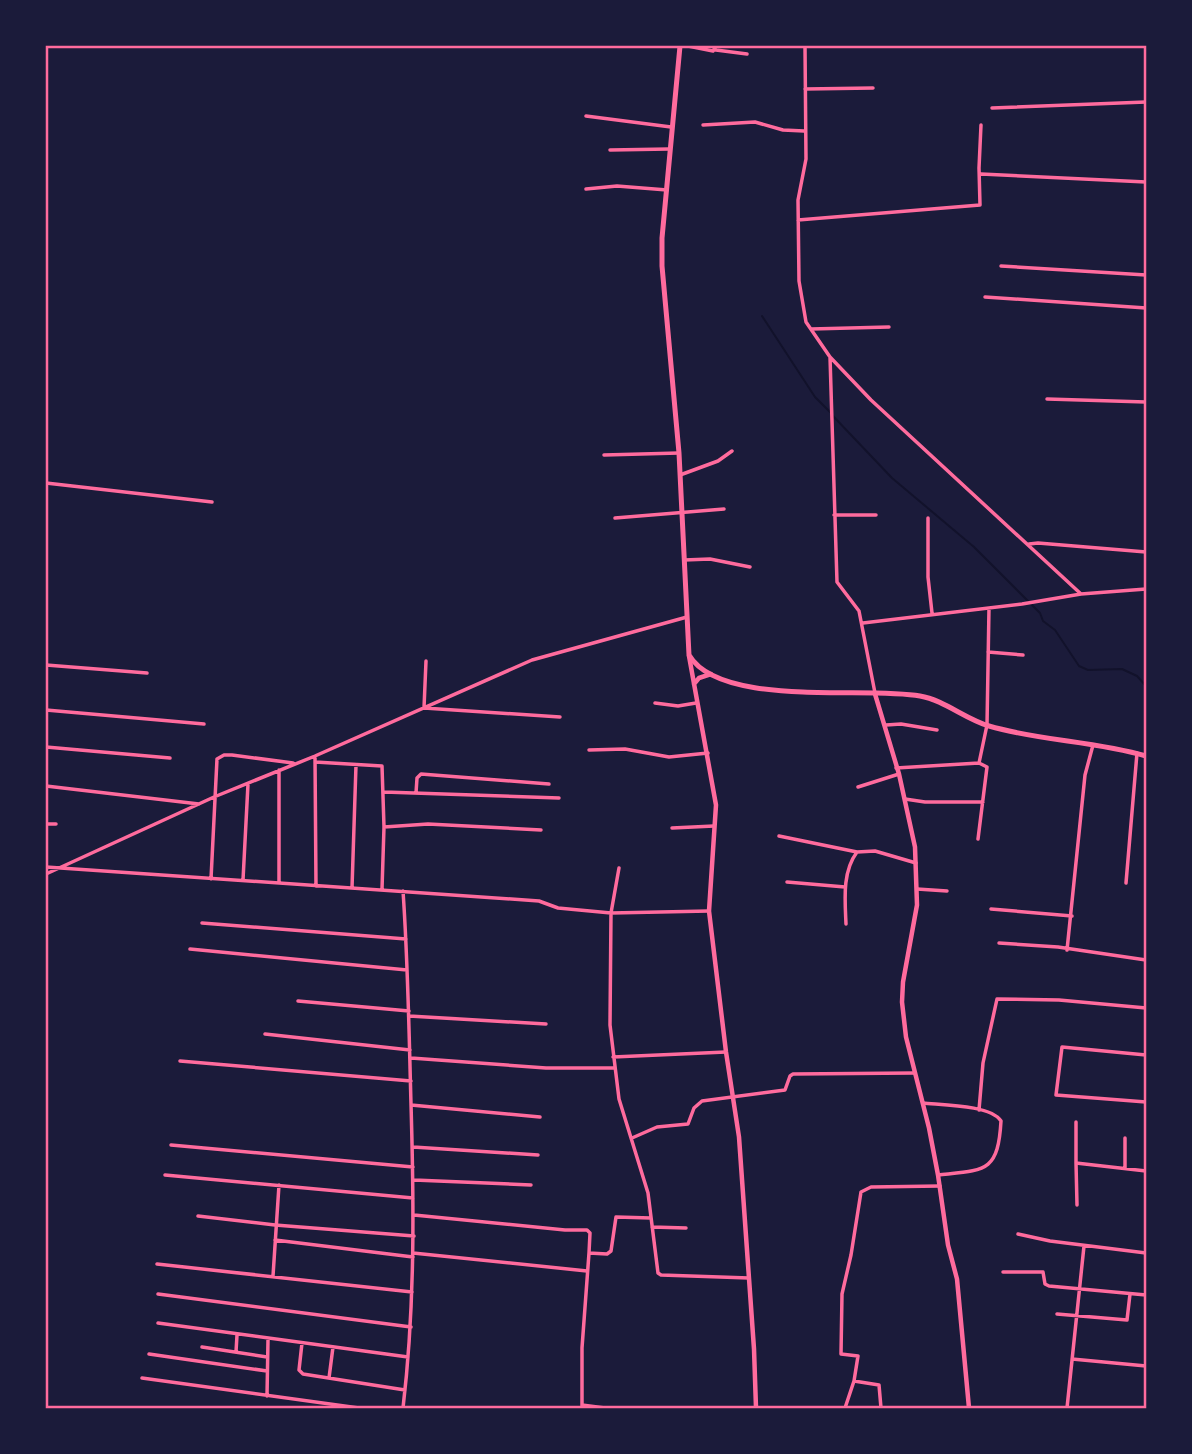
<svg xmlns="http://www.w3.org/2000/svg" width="1192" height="1454" viewBox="0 0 1192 1454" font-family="'Open Sans',sans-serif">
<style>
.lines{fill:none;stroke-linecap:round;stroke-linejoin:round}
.stream{stroke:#12122b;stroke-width:2}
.minor{stroke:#ff6b9d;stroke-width:3.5}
.tertiary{stroke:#ff6b9d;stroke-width:4.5}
.secondary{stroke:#ff6b9d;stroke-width:5}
.neatline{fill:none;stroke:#ff6b9d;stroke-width:2.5}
</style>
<rect width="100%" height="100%" fill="#1b1b3a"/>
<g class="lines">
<path class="stream" d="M 762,316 L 815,397 L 830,412
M 833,416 L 892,478 L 974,547 L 1040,613 L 1043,621 L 1055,630 L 1079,666 L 1088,670 L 1122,669 L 1137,676 L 1146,686"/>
<path class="minor" d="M 688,46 L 713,51 L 716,46
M 805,46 L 806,159 L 798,200 L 799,281 L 806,322 L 830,357 L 837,582 L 859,611 L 875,693
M 716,50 L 747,54
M 805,89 L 873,88
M 992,108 L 1146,102
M 586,116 L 671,127
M 703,125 L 755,122 L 783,130 L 804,131
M 610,150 L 669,149
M 981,174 L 1146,182
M 586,189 L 617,186 L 667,190
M 798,220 L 980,205 L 979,168 L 981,125
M 1001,266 L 1146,275
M 985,297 L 1146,308
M 811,329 L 889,327
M 830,357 L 871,400 L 1081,594
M 1047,399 L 1146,402
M 604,455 L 679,453
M 680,475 L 718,461 L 732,451
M 46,483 L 212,502
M 834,515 L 876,515
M 615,518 L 724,509
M 928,518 L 928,577 L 932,613
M 1029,544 L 1038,543 L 1146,552
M 684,560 L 710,559 L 750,567
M 863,623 L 1022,604 L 1081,594 L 1146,589
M 988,652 L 1023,655
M 426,661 L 424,708 L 560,717
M 46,665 L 147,673
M 655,703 L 678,706 L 696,703
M 46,710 L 204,724
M 886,725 L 901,724 L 937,730
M 46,747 L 170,758
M 589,750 L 625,749 L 669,757 L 708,753
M 315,756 L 316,886
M 315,762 L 382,766 L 384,827 L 382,889
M 896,768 L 979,763 L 987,725 L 989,608
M 279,770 L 279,883
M 46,786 L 199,804
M 858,787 L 899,774
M 384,792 L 559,798
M 416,793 L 417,778 L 421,774 L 549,784
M 905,799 L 925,802 L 983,802
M 46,824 L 56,824
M 384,827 L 428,824 L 541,830
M 672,828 L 714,826
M 779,836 L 857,852
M 978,839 L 987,767 L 979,763
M 46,867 L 539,901 L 558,908 L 611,913 L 709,911
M 619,868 L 611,913 L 610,1025 L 619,1099 L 648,1193 L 658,1273 L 661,1275 L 749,1278
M 46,874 L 214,797 L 315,756 L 532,660 L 687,617
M 211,879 L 217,759 L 224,755 L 232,755 L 293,763
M 243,880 L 248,784
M 787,882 L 845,887
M 1126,883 L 1137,753
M 352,888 L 356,765
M 917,889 L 947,891
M 991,909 L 1072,916
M 202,923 L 406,939
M 846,924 C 845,900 842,872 857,852 L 875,851 L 916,863
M 999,943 L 1058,947 L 1146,960
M 190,949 L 407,970
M 1067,950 L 1085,775 L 1093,745
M 298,1001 L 409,1011
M 409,1016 L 546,1024
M 265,1034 L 410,1050
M 1146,1055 L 1062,1047 L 1056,1095 L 1146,1102
M 613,1057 L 726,1052
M 411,1058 L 546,1068 L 614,1068
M 180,1061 L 411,1081
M 923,1103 C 942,1105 991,1105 1001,1121 C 998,1173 985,1170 938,1175
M 411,1105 L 540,1117
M 979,1110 L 983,1063 L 997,999 L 1059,1000 L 1146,1008
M 1076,1122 L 1076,1163
M 632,1138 L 657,1127 L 688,1124 L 694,1108 L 702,1101 L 785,1090 L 790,1076 L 793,1074 L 915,1073
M 171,1145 L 413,1167
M 413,1147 L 538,1155
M 1125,1168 L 1125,1138
M 165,1175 L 413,1198
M 414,1180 L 531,1185
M 1077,1205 L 1076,1163 L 1146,1171
M 414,1215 L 565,1230 L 587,1230 L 590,1233 L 589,1253
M 198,1216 L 275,1225 L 414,1236
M 652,1227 L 686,1228
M 1018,1234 L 1050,1241 L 1146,1253
M 275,1240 L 413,1257
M 413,1253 L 587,1271
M 157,1264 L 412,1292
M 1003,1272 L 1043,1272 L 1045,1284 L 1049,1286 L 1146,1295
M 273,1276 L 279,1185
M 158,1294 L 411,1327
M 1057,1314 L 1127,1320 L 1130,1294
M 158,1323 L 408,1357
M 302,1343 L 299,1370 L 303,1374 L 405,1390
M 202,1347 L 267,1357
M 236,1352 L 237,1335
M 149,1354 L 267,1371
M 1072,1359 L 1146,1366
M 142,1378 L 359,1408
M 329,1378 L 333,1347
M 854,1381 L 858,1356 L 841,1354 L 842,1294 L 851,1255 L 861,1192 L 871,1187 L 940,1186
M 267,1396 L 268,1340
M 582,1405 L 605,1408
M 403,1408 C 415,1307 414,1206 411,1104 C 409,1033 408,962 403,891
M 582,1408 L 582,1348 L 589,1253 L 607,1254 L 611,1251 L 616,1217 L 651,1218
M 845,1408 L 854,1381 L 879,1385 L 881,1408
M 1067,1408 L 1084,1246"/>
<path class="tertiary" d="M 689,656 L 716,805 L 709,911 L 726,1052 L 739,1137 L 754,1349 L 756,1408
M 694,684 L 699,678 L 711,674
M 875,694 L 899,774 L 915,847 L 917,905 L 903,982 L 902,1002 L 906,1037 L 929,1128 L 938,1175 L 948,1245 L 957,1279 L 969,1408"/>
<path class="secondary" d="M 680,46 L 662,238 L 662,266 L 679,453 L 689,655 C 720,708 866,686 920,696 C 944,700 965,719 989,726 C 1040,741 1095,741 1146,756"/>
</g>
<rect width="1192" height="1454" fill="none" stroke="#1b1b3a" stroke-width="94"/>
<rect x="47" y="47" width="1098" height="1360" class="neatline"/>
</svg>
